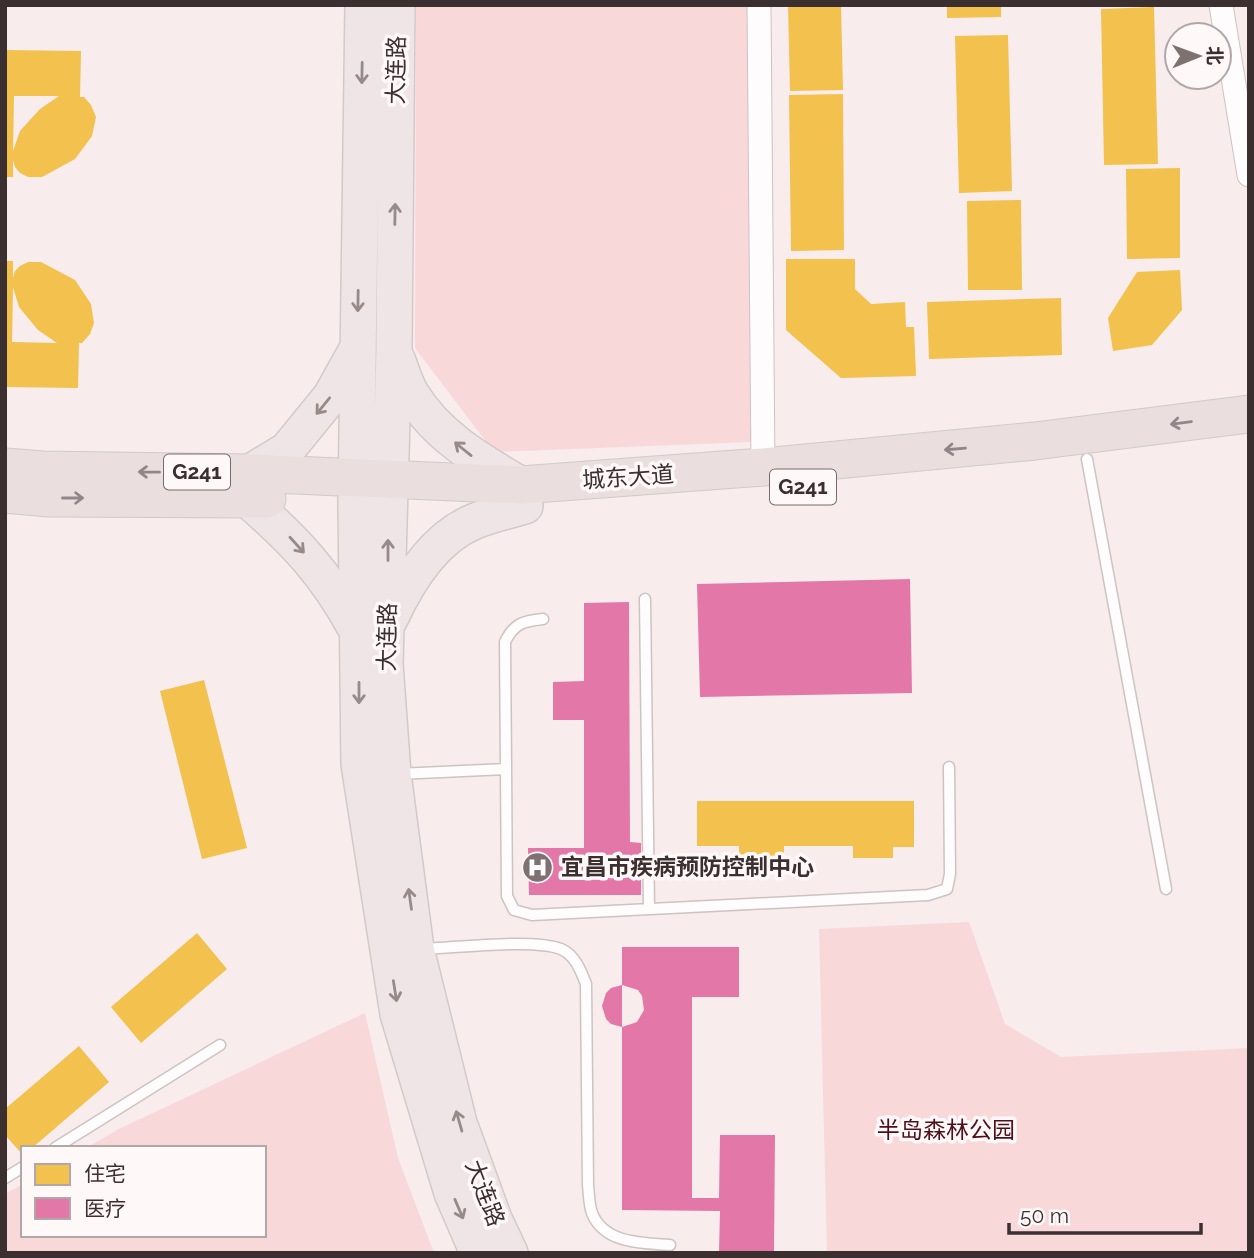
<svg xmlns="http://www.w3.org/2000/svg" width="1254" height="1258" viewBox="0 0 1254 1258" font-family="Raleway,'Noto Sans SC',sans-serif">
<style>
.green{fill:#f8d8d9}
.homes{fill:#f2c14e;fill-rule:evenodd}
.health{fill:#e377a8}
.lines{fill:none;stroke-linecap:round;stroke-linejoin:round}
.service-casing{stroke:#cdc3c3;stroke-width:13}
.minor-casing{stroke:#cdc3c3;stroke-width:25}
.primary-casing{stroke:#d2caca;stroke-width:38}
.trunk-casing{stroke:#d2caca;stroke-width:39}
.service{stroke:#fefcfc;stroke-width:10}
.minor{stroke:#fefcfc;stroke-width:23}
.primary{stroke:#f0e5e6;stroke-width:35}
.trunk{stroke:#eadedf;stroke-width:37}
.oneway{stroke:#968a8b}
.oneway2{stroke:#928688}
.labels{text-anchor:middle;stroke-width:7;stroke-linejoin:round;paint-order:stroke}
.shield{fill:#fef8f8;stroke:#766b6c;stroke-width:2}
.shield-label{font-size:21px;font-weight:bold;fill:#3b2f30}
.street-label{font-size:23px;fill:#3b2f30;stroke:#fef8f8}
.poi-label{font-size:23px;font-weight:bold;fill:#3b2f30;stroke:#fef8f8;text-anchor:start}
.park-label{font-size:23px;fill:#4d0f1b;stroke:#fef8f8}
</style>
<rect width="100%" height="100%" fill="#f8ecec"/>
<path class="green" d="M 416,5 L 766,5 L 775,441 L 494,452 L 415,348 Z
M 969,922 L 1005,1024 L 1061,1057 L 1249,1048 L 1249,1253 L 827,1253 L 819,929 Z
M 365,1013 L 398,1158 L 434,1253 L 5,1253 L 5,1194 L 23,1184 L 23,1235 L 264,1235 L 264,1148 L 86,1148 L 119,1129 Z"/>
<path class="homes" d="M 788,5 L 841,5 L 843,90 L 790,91 Z
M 947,5 L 1001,5 L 1001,17 L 947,18 Z
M 1154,7 L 1158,164 L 1104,165 L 1101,9 Z
M 1008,35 L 1012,191 L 959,193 L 955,36 Z
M 5,50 L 81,51 L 80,97 L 84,97 L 91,105 L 96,117 L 92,136 L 75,159 L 42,177 L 28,177 L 20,173 L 15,167 L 13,160 L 13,177 L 5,177 ZM 14,96 L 59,96 L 40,109 L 20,131 L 13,151 Z
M 843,94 L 844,250 L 791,251 L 789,95 Z
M 1180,168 L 1180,258 L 1127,259 L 1126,169 Z
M 1021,200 L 1022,290 L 968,290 L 967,201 Z
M 786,259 L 855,259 L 855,289 L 871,304 L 905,302 L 906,327 L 914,327 L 916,376 L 841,378 L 786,330 Z
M 5,261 L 13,261 L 13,278 L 15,271 L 20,266 L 28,262 L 41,262 L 75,280 L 91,304 L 94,323 L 90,334 L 82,343 L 79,343 L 78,388 L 5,387 ZM 13,287 L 19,307 L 38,330 L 57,343 L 12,342 Z
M 1180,270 L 1182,310 L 1152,345 L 1113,351 L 1108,318 L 1137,272 Z
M 1061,298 L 1062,355 L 929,359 L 927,302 Z
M 204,680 L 247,848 L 202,859 L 160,691 Z
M 697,801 L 914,801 L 914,847 L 893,847 L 893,858 L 853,858 L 853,846 L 784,846 L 784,862 L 739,862 L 739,846 L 697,846 Z
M 197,933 L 227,969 L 141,1043 L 111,1007 Z
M 79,1046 L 109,1082 L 32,1148 L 23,1148 L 23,1155 L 5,1135 L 5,1109 Z"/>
<path class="health" d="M 910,579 L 912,693 L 700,697 L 697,584 Z
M 629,602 L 630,842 L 641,843 L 641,895 L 529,895 L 528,848 L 584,848 L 584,720 L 553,720 L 553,682 L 584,681 L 584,603 Z
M 622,947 L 739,947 L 739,997 L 692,997 L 692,1198 L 719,1198 L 720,1135 L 775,1135 L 774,1253 L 719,1253 L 720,1211 L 622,1210 L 622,1027 L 637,1022 L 644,1010 L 642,996 L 638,990 L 622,985 Z
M 622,985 L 622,1027 L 611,1024 L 606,1019 L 602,1006 L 606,993 L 611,988 Z"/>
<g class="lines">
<defs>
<path id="service" d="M 1087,459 L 1166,889
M 645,599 L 649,909
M 543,619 C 524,621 514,623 505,642 L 507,896 L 514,910 L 532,915 L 928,895 L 947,889 L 950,874 L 949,767
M 398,774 L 506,769
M 423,949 C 455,948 534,938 561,949 C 575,955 581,971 586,984 L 588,1185 C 589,1194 589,1205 592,1213 C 604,1244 643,1243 670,1245
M 55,1148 L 220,1045
M 5,1178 L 23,1167"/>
<path id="minor" d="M 759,5 L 763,467
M 1221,5 L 1249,175"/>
<path id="primary" d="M 363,5 L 356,503 L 359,764 L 398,1014 L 452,1193 L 478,1253
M 397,5 L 394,350 L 385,664 L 393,774 L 416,949 L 459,1123 L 494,1219 L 510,1253
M 397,359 C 402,371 405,384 412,395 C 438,437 479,460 521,485
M 249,473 L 287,450 L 331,396 L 356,351
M 247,499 C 295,541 325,572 356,629
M 390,619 C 407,582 433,539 473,522 C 489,515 508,511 525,506"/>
<path id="trunk" d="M 5,467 L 43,470 L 249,473 L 521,485 L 763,467 L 1035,441 L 1249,414
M 5,494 L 49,498 L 267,499"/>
</defs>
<use href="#service" class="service-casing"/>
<use href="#minor" class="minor-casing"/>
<use href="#primary" class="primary-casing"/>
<use href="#trunk" class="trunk-casing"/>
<use href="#service" class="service"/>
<use href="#minor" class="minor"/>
<use href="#primary" class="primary"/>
<use href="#trunk" class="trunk"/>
</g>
<defs><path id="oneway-shaft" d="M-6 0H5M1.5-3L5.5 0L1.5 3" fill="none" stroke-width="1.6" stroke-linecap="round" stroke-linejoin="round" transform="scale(1.75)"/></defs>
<g class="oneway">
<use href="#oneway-shaft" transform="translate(362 73) rotate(91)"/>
<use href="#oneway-shaft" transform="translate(395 214) rotate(-89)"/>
<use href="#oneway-shaft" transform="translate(358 301) rotate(91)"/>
<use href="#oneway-shaft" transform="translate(323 406) rotate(129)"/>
<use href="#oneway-shaft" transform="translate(463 449) rotate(-141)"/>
<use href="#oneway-shaft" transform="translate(297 545) rotate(48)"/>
<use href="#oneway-shaft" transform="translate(388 550) rotate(-90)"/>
<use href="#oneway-shaft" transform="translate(359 693) rotate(90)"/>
<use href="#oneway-shaft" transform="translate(410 899) rotate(-98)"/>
<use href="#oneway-shaft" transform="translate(395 991) rotate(81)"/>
<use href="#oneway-shaft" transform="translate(459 1121) rotate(-106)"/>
<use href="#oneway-shaft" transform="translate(459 1209) rotate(67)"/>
</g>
<g class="oneway2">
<use href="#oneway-shaft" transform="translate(1181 423) rotate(173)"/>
<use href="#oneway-shaft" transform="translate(955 449) rotate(175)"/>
<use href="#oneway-shaft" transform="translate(149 472) rotate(-179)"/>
<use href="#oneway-shaft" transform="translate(73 498)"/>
</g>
<defs>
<symbol id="hospital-disc" viewBox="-11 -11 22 22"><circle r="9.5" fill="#7d7172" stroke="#fef8f8"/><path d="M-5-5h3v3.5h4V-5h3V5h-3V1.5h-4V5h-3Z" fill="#fff"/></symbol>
</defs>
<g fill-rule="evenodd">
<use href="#hospital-disc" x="520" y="850" width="35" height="35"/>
</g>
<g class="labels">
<g class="shield">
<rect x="164" y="454.5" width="66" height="35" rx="5"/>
<rect x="770" y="469.5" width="66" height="35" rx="5"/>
</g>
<g class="shield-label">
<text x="197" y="479">G241</text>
<text x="803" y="494">G241</text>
</g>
<g class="street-label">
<text transform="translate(396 70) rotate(-89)" y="8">大连路</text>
<text transform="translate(628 477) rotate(-4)" y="8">城东大道</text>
<text transform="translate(387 637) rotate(-89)" y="8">大连路</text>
<text transform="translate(485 1193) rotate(69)" y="8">大连路</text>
</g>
<g class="poi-label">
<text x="561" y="875">宜昌市疾病预防控制中心</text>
</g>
<g class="park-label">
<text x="946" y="1138">半岛森林公园</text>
</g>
</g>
<rect width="1254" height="1258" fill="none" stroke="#3b2f30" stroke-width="14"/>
<rect x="21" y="1146" width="245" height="91" fill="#fef8f8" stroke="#b0a8a8" stroke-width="2"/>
<rect x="35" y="1164" width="35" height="21" fill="#f2c14e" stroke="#b0a8a8" stroke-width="2"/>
<text x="84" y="1181" font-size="21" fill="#3b2f30">住宅</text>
<rect x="35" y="1198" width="35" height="21" fill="#e377a8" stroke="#b0a8a8" stroke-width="2"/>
<text x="84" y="1216" font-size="21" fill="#3b2f30">医疗</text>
<g transform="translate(1198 56) rotate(89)"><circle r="33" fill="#fef8f8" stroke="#b0a8a8" stroke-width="2"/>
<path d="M0-5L12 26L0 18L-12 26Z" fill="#7d7172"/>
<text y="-10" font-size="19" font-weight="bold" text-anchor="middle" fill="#3b2f30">北</text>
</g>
<path d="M1009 1223v10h192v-10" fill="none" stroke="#3b2f30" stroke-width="3.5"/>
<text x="1020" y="1223" font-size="21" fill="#3b2f30" stroke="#fef8f8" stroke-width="5" paint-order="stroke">50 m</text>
</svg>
